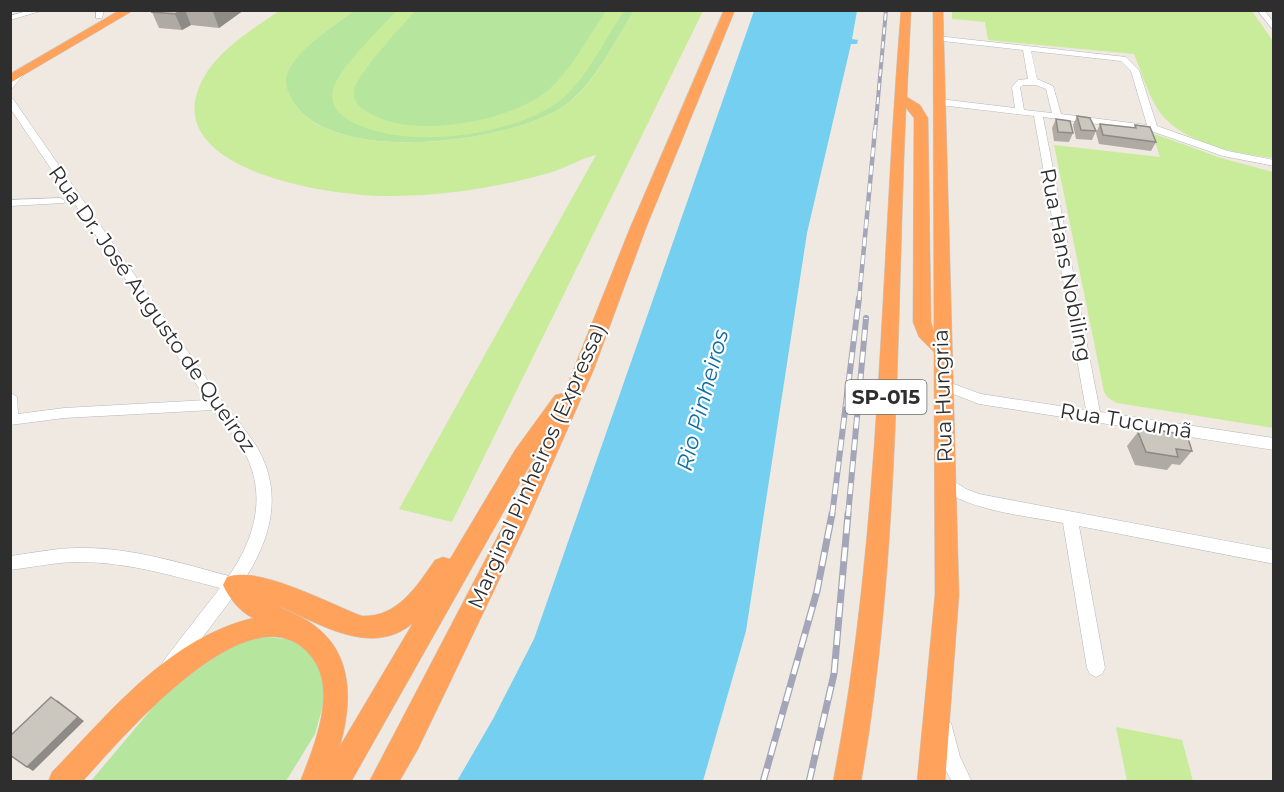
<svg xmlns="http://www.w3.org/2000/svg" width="1284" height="792" viewBox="0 0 1284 792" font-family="Montserrat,sans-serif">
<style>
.green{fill:#b6e59e}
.pitch{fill:#c9ec9a}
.water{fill:#75cff0}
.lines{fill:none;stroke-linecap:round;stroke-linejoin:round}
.minor-casing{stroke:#b4b7c1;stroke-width:1}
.highway-casing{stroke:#c9c9c9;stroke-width:1}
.minor{fill:#fff;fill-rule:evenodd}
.highway{fill:#ffa35c;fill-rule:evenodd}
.rail-far3-casing{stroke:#a3a6b8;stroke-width:4}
.rail-far2-casing{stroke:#a3a6b8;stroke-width:4.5}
.rail-far1-casing{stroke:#a3a6b8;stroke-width:6}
.rail-casing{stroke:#a3a6b8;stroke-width:7}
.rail-far3{stroke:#fff;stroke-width:2;stroke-dasharray:7;stroke-linecap:butt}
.rail-far2{stroke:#fff;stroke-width:3;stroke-dasharray:9;stroke-linecap:butt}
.rail-far1{stroke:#fff;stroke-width:4;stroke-dasharray:11;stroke-linecap:butt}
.rail{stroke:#fff;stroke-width:4.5;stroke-dasharray:14;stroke-linecap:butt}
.wall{fill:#afaba4}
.shaded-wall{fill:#8e8b86}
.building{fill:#cbc7bf;stroke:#8e8b86;stroke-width:1.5}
.labels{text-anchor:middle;stroke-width:4.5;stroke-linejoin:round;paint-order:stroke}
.shield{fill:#fff;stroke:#6d6d6d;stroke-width:1.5}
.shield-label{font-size:20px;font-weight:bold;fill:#2e2e2e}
.street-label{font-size:21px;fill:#2e2e2e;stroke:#fff}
.water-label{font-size:22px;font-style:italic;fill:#0d6fa3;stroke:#fff}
</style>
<rect width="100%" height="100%" fill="#efe9e1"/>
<path class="green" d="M 353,11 L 634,11 C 614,42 595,84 564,106 C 510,143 335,166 294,103 C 288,94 283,83 287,73 C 298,47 332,28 353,11 Z
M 258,636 L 293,640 L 312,651 L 327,691 L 315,734 L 286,781 L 90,782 L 171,686 L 224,645 Z"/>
<path class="pitch" d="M 280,10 L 353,11 C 332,28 299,47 287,73 C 283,83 289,94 294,103 C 334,166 510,143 564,106 C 595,85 614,42 634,11 L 703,11 L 452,522 L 399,509 L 596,155 C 580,159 565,168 549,173 C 499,187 450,195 397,196 C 337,198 144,171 207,72 C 224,46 255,28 280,10 Z
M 396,11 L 415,11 C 403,25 356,75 354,91 C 353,101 359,107 368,112 C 409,139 499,123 539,97 C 568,78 587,38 606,11 L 624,11 C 606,37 586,80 561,100 C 513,137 399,152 347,119 C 336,112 330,102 333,89 C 339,68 381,28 396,11 Z
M 952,11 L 1252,11 L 1273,41 L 1273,158 C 1238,154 1185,144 1161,114 C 1149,98 1142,73 1134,54 L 988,40 L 985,22 L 952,19 Z
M 1152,133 L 1221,158 L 1273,172 L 1273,428 L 1117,403 L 1108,398 L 1104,392 L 1054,145 L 1160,157 Z
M 1116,727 L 1182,740 L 1193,781 L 1127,781 Z"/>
<path class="water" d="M 754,11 L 857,11 L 852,39 L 858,40 L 857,44 L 851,44 L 807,233 L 746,631 L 703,781 L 457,781 L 493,719 L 534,639 Z"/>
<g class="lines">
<defs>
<path id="minor" d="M 30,10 L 44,10 L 10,20 L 10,16 Z
M 96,10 L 104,10 L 102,18 L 96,18 Z
M 1257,10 L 1264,10 L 1274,23 L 1274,31 Z
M 937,36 L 1126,57 L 1139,70 L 1157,126 L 1228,151 L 1274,160 L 1274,166 L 1223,156 L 1151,131 L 1043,117 L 1100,412 L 1274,438 L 1274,450 L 979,404 L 938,388 L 936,385 L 938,382 L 943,380 L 981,394 L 1086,410 L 1034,116 L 940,105 L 936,102 L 940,99 L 1015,108 L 1012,87 L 1018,80 L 1028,79 L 1023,50 L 934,40 L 934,36 ZM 1031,51 L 1121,61 L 1131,71 L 1147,125 L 1061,114 L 1053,86 L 1037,79 ZM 1023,85 L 1036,85 L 1046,89 L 1052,113 L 1024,110 L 1020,87 Z
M 17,72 L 24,74 L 10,91 L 10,82 Z
M 10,98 L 13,99 L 222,401 C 234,417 248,432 258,449 C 284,495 270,542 242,583 L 241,590 L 237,592 L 176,672 L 170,675 L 164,672 L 161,666 L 164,660 L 220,588 C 174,576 127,562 79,562 C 56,562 34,567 10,570 L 10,556 C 33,553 56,548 79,548 C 130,547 180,563 229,576 C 254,539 267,498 246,455 C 239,439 224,425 213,410 L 64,418 L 10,425 L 10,392 L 17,397 L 18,414 L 64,408 L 207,400 L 10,108 Z
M 60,198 L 65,201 L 64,203 L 10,206 L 10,200 Z
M 946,476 L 966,489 L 979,494 L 1274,550 L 1274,564 L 1079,526 L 1105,668 L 1102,674 L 1096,677 L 1090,674 L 1087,668 L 1063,523 C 1034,517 952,509 939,482 L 941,478 Z
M 944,721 L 951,723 L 960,757 L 972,782 L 952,782 C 944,766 930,740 937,723 Z"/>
<path id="highway" d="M 120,10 L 134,10 L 10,83 L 10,74 Z
M 724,10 L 735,10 L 646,228 L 594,369 L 524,528 L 418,749 L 399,782 L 369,782 L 504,524 L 539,449 L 351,782 L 300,782 C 314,746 339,689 310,655 C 250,584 120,741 82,782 L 48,782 L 52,772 C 111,712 167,639 253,618 C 240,612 229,598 223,585 L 227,577 C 258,565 330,604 362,616 C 398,617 416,587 435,560 L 443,557 L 450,559 L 515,450 L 555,395 L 564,393 L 630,228 ZM 274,604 C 317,622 371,659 413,623 L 340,746 C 352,704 354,655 315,626 C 304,617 288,611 274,604 Z
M 901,10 L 911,10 L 907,97 L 920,105 L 928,118 L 931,322 L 934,331 L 933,10 L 943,10 L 959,595 L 945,782 L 917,782 L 935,595 L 934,352 L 919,337 L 913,322 L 914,118 L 906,108 C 896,332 900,560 861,782 L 833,782 C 882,531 880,264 901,10 Z"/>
</defs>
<use href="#minor" class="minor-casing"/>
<use href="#highway" class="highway-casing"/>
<use href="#minor" class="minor"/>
<use href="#highway" class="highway"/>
<defs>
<path id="rail-far3" d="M 875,132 L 886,10"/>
<path id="rail-far2" d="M 859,300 L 875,130"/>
<path id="rail-far1" d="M 832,516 L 859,298
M 848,516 L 866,318"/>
<path id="rail" d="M 763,782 L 817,591 L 832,514
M 809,782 L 834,674 L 848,514"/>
</defs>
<use href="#rail-far3" class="rail-far3-casing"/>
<use href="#rail-far2" class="rail-far2-casing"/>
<use href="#rail-far1" class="rail-far1-casing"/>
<use href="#rail" class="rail-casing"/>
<use href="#rail-far3" class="rail-far3"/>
<use href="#rail-far2" class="rail-far2"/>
<use href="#rail-far1" class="rail-far1"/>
<use href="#rail" class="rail"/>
</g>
<path class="wall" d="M 149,10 L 244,10 L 219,28 L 191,25 L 182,30 L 159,28 L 152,12 L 153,11 Z
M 1077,116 L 1096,131 L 1092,140 L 1076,139 L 1073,125 Z
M 1056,119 L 1073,133 L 1069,142 L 1054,141 L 1052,128 Z
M 1100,124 L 1134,128 L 1135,125 L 1156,142 L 1151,151 L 1099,144 L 1096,133 Z
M 1138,432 L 1192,451 L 1180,465 L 1172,464 L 1167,470 L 1135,465 L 1127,446 Z"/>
<path class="shaded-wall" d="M 181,10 L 185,10 L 191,25 L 182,30 L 175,14 Z
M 215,10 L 244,10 L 219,28 L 213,12 Z
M 57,700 L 84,721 L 33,771 L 27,767 Z"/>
<path class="building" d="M 153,10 L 181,10 L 175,14 L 152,12 Z
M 1077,116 L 1090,118 L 1096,131 L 1081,130 Z
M 1056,119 L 1070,121 L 1073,133 L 1058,132 Z
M 1100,124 L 1136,128 L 1135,125 L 1150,127 L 1156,142 L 1103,135 Z
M 1144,428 L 1187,435 L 1192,451 L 1176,449 L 1178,457 L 1146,452 L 1138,432 Z
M 51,697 L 78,717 L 27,767 L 10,755 L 10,736 Z"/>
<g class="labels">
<rect class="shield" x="845.5" y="380" width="81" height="34" rx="4.5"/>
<g class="shield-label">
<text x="886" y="404">SP-015</text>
</g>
<g class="street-label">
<text transform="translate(1066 265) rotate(79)" y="7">Rua Hans Nobiling</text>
<text transform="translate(152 309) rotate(55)" y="7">Rua Dr. José Augusto de Queiroz</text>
<text transform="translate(943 396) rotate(-92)" y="7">Rua Hungria</text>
<text transform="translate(1126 421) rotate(9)" y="7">Rua Tucumã</text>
<text transform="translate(537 466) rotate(-66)" y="7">Marginal Pinheiros (Expressa)</text>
</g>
<g class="water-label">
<text transform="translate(702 400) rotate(-75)" y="8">Rio Pinheiros</text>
</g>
</g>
<rect width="1284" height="792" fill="none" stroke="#2e2e2e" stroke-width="24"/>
</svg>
